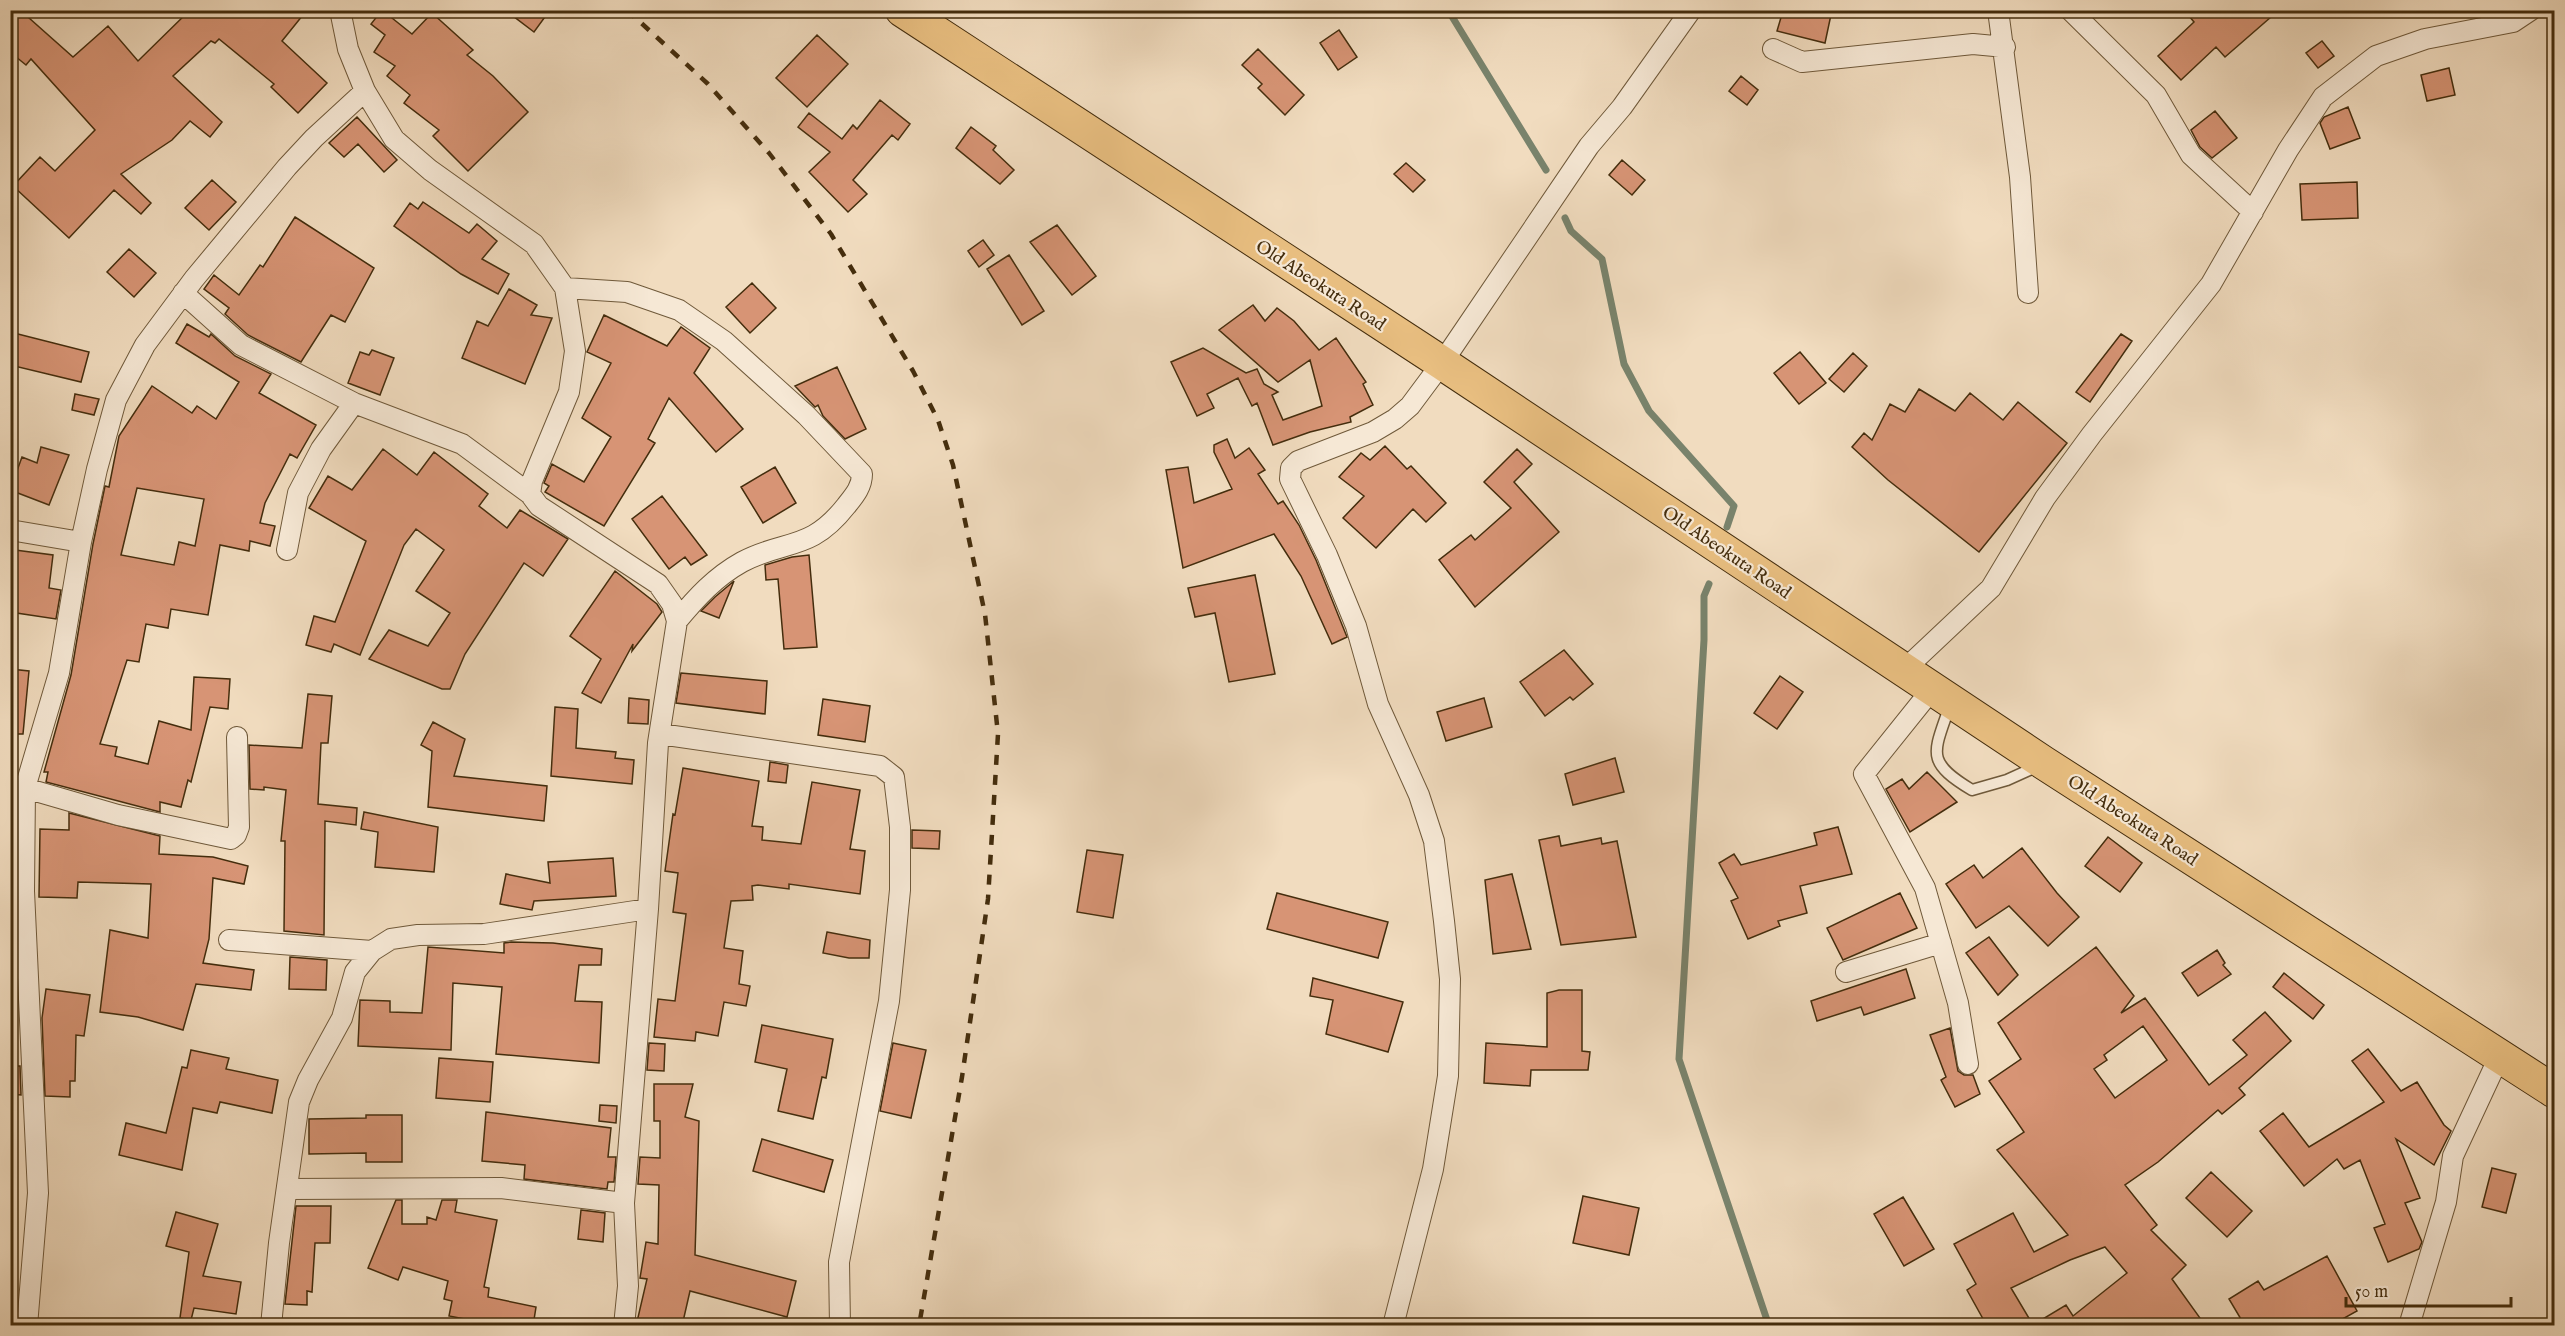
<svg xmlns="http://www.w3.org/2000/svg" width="2565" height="1336" viewBox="0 0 2565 1336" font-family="'IM FELL English',serif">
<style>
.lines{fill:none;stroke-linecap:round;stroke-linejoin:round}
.stream{stroke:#79836c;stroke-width:7}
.building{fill:#d79475;stroke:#442d0d;stroke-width:1.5;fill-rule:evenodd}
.service-casing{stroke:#6f593a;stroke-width:13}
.minor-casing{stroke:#6f593a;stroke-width:22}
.trunk-casing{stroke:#442d0d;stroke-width:35}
.service{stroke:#f6e8d5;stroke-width:10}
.minor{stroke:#f6e8d5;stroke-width:20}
.trunk{stroke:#e8be80;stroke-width:33}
.rail{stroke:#442d0d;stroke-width:4.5;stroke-dasharray:10 10;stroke-linecap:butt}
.labels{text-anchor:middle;stroke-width:4.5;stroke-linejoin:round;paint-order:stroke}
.street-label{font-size:18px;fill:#442d0d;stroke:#f6e8d5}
</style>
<rect width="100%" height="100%" fill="#f1dcbf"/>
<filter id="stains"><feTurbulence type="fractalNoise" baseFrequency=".00333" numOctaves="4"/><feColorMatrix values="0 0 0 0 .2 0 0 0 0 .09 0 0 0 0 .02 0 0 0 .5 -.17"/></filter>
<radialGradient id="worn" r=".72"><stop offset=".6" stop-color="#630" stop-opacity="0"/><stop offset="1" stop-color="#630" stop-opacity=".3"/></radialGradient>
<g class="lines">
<path class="stream" d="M 1448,10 L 1546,170
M 1565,218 L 1571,231 L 1602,259 L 1624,364 L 1649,411 L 1734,506 L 1727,527
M 1709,584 L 1704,596 L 1704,640 L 1679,1059 L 1769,1326"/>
</g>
<path class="building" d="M 10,10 L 20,10 L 73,57 L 108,26 L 138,61 L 190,10 L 307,10 L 282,41 L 327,83 L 298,113 L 271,87 L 274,84 L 219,39 L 215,43 L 211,41 L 173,76 L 222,122 L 210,137 L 190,121 L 172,140 L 121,174 L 151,203 L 141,214 L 114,190 L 69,238 L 13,186 L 40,157 L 55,171 L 95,130 L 31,59 L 26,65 L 10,52 Z
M 382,10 L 412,34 L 432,13 L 473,50 L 467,55 L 493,76 L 528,112 L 468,171 L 433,136 L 439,130 L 404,103 L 410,95 L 387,76 L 395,66 L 374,52 L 385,35 L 371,24 Z
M 505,10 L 550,10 L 534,32 Z
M 1787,10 L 1832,10 L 1825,43 L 1777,31 L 1782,14 L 1786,15 Z
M 2184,10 L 2279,10 L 2225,57 L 2216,47 L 2181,80 L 2158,56 L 2194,22 Z
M 1339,30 L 1357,57 L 1338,70 L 1320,43 Z
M 817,35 L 848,64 L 807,107 L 776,78 Z
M 2322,41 L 2334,56 L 2318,68 L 2306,53 Z
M 1258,49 L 1304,95 L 1285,115 L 1258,88 L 1262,84 L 1242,65 Z
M 2449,68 L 2455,95 L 2427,101 L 2421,75 Z
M 1741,76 L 1758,90 L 1747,105 L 1729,91 Z
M 880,100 L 910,124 L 898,140 L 892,135 L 853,180 L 867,194 L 848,212 L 809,172 L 830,152 L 798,127 L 809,113 L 842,139 L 853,125 L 857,129 Z
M 2348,107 L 2360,138 L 2330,149 L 2320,123 L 2324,117 Z
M 2215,111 L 2237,138 L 2212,158 L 2200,147 L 2191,130 Z
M 357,117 L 397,160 L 384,172 L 358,144 L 344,157 L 329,143 Z
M 971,127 L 996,146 L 993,150 L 1014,170 L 1000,184 L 956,148 Z
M 1622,160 L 1645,180 L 1632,195 L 1609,175 Z
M 1406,163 L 1425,180 L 1413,192 L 1394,174 Z
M 212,180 L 236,202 L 209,230 L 185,208 Z
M 2357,182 L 2358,218 L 2302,220 L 2300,184 Z
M 423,202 L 469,233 L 477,224 L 497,241 L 482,259 L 509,274 L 498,294 L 461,274 L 394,226 L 410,203 L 418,209 Z
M 295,217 L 374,268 L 345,322 L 331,315 L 301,362 L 248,335 L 225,314 L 229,308 L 204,289 L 214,275 L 239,295 L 260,265 L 263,267 Z
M 1057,225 L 1096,276 L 1072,295 L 1030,242 Z
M 983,240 L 994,255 L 979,267 L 968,251 Z
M 129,249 L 156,273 L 134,297 L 107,272 Z
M 1009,255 L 1044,311 L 1022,325 L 987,269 Z
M 752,283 L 776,308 L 750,333 L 726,307 Z
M 509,289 L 537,305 L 531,315 L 552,318 L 525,384 L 462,358 L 477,321 L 488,326 Z
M 1253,305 L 1265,321 L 1277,308 L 1294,321 L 1319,350 L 1336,338 L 1366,382 L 1363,384 L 1373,405 L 1350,417 L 1351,422 L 1310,432 L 1273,445 L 1257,403 L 1252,406 L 1238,378 L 1207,394 L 1214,408 L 1197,416 L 1171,362 L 1203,348 L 1246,373 L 1257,369 L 1264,384 L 1278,392 L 1272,395 L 1283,420 L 1322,406 L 1310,360 L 1278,382 L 1219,330 Z
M 604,315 L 667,346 L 681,327 L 710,348 L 694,373 L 743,429 L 716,452 L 669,398 L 648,439 L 655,443 L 604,526 L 545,492 L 549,486 L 544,483 L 552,464 L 584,482 L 611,437 L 582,418 L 611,363 L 587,352 Z
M 187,324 L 209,337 L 211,334 L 235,356 L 271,374 L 259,393 L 316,425 L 297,458 L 290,454 L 265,503 L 260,523 L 275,526 L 270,546 L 250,541 L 249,551 L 220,545 L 208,615 L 171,609 L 168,628 L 146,624 L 139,662 L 127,660 L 100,744 L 117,747 L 115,756 L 148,764 L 159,721 L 191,730 L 194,677 L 230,679 L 228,709 L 210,707 L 191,782 L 188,780 L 181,807 L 160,802 L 160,812 L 46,782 L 48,772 L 44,772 L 71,675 L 93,544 L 105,486 L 109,487 L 119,436 L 152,386 L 192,413 L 197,406 L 216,419 L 239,382 L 176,343 ZM 137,488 L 204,499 L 195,546 L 179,542 L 174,565 L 121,555 Z
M 10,332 L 89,352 L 81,382 L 10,365 Z
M 2121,334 L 2132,341 L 2090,402 L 2076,392 Z
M 372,350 L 394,358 L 380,395 L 348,383 L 360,352 L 369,355 Z
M 1800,352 L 1826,383 L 1799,404 L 1774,373 Z
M 1853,353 L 1867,366 L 1844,392 L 1829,379 Z
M 837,367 L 866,429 L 845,439 L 823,416 L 818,405 L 815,407 L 795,386 Z
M 1919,389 L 1955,411 L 1970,393 L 2003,420 L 2018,402 L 2067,443 L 1979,552 L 1888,480 L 1852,447 L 1864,433 L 1872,440 L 1890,404 L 1905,412 Z
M 75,394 L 99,399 L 94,415 L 72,410 Z
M 1227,439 L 1235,458 L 1249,448 L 1265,470 L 1258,474 L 1278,504 L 1283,501 L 1299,525 L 1316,560 L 1347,637 L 1332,644 L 1301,576 L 1274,534 L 1183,568 L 1166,470 L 1188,467 L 1194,503 L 1232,489 L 1214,452 L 1214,445 Z
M 1385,446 L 1407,469 L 1411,466 L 1446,503 L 1426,522 L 1413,509 L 1376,548 L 1343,518 L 1364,496 L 1339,477 L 1361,453 L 1370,460 Z
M 41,447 L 69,455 L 49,505 L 10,490 L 22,457 L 37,463 Z
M 383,449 L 417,475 L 434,452 L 488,494 L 479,506 L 507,528 L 520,510 L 568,539 L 543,576 L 524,563 L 465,654 L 450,689 L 442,689 L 369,659 L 389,630 L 428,646 L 450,613 L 416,591 L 444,550 L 416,529 L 404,545 L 360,655 L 334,644 L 331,652 L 306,645 L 314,616 L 335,622 L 366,541 L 309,508 L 328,476 L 352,490 Z
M 1517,449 L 1532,464 L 1514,482 L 1559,532 L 1475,607 L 1439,560 L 1471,535 L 1475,540 L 1511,508 L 1484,482 Z
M 775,467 L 796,503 L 763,523 L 741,487 Z
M 662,496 L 707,555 L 691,565 L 685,557 L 669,569 L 632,519 Z
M 15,550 L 53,555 L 49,588 L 61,590 L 56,619 L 10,612 L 10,579 Z
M 809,555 L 817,647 L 784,649 L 778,579 L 766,580 L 765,565 L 792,557 Z
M 615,571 L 657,604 L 662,612 L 632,651 L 633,644 L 601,703 L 582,693 L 601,659 L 570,636 Z
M 1255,575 L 1275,674 L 1229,682 L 1215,613 L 1195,617 L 1188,588 Z
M 734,581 L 719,618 L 701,611 L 715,597 Z
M 1564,650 L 1593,684 L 1573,700 L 1570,697 L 1545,716 L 1520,682 Z
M 10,669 L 29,671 L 23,734 L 10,734 Z
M 681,673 L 767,681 L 765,714 L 676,703 Z
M 1780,676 L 1803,692 L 1777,729 L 1754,713 Z
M 308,694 L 332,696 L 328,743 L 321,743 L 318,804 L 357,808 L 356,825 L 325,821 L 324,935 L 284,931 L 285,841 L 281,841 L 286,790 L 264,787 L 264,790 L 250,789 L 249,745 L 302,748 Z
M 629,698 L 649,700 L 648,724 L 628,723 Z
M 1484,698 L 1492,727 L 1446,741 L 1437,712 Z
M 823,699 L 870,706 L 865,742 L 818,735 Z
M 555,707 L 578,709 L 576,748 L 616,752 L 615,758 L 634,760 L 632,784 L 551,776 Z
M 433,722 L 465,739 L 454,776 L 547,786 L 544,821 L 428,807 L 432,751 L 421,745 Z
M 1615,758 L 1624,792 L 1573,805 L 1565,774 Z
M 770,762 L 788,765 L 786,783 L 768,781 Z
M 683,768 L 759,781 L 752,826 L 763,827 L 762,840 L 801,844 L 812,782 L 860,790 L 850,849 L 865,851 L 860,894 L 789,884 L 789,889 L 758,885 L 752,886 L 753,900 L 731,901 L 724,948 L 743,951 L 739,984 L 750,986 L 746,1006 L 724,1002 L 718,1036 L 696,1032 L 695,1041 L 654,1037 L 658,999 L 675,1001 L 686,914 L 673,912 L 678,873 L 665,871 L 673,814 L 675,815 Z
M 1927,772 L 1957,802 L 1910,832 L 1886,789 L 1902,779 L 1909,789 Z
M 364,812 L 438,827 L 434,872 L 375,867 L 378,832 L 361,829 Z
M 69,813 L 160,836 L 159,854 L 213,857 L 248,866 L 244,884 L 213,878 L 209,939 L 203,963 L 254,970 L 251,990 L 196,984 L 183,1030 L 138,1017 L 100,1012 L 110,930 L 148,938 L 151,884 L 78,882 L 77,898 L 39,897 L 40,829 L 69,830 Z
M 1838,827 L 1852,874 L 1800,886 L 1807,913 L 1778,921 L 1780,926 L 1748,939 L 1731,901 L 1738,898 L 1719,863 L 1734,854 L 1741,865 L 1817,845 L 1814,833 Z
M 912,830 L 940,831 L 939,849 L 912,848 Z
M 1559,836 L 1561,846 L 1601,838 L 1602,844 L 1617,841 L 1636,937 L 1561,945 L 1539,840 Z
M 2108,837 L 2142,863 L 2120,892 L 2085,866 Z
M 2022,848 L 2057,893 L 2079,917 L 2048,946 L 2009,906 L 1976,928 L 1946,884 L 1974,865 L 1983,878 Z
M 1087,850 L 1123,855 L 1113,918 L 1077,912 Z
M 613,858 L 616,896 L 534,901 L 532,910 L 500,904 L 506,874 L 550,883 L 548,862 Z
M 1512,874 L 1531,949 L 1493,954 L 1485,880 Z
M 1277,893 L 1388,922 L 1378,958 L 1267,929 Z
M 1900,893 L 1917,928 L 1843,960 L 1827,928 Z
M 827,932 L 870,940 L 869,958 L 849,958 L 823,953 Z
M 1989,937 L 2018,975 L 1998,995 L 1966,953 Z
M 511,942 L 553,943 L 602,949 L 601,965 L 579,965 L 575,1001 L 602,1002 L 599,1063 L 496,1054 L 502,987 L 453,983 L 451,1050 L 358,1046 L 360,1000 L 390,1001 L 390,1012 L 422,1013 L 428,947 L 504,953 L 504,943 Z
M 2096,947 L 2134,996 L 2121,1013 L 2145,998 L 2209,1085 L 2247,1055 L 2233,1040 L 2265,1012 L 2291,1041 L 2239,1088 L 2245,1095 L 2222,1114 L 2218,1110 L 2158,1162 L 2125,1185 L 2157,1225 L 2151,1230 L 2186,1265 L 2172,1279 L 2200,1318 L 2190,1326 L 1987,1326 L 1967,1290 L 1976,1284 L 1954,1244 L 2013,1213 L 2034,1252 L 2068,1235 L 1997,1150 L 2024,1132 L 1989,1081 L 2021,1059 L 1998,1023 ZM 2143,1026 L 2167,1060 L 2115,1098 L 2094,1069 L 2107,1060 L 2104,1055 ZM 2105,1247 L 2127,1273 L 2073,1316 L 2066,1305 L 2033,1325 L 2011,1288 L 2070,1260 Z
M 2217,950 L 2225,963 L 2223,965 L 2231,974 L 2198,996 L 2182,973 Z
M 290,957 L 327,960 L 326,990 L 289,989 Z
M 1906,969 L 1915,998 L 1864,1015 L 1861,1007 L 1817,1021 L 1811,1001 Z
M 2284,973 L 2324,1005 L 2313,1019 L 2273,987 Z
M 1313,978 L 1403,1002 L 1388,1052 L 1326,1034 L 1333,1000 L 1310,996 Z
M 46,989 L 90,995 L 84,1036 L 76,1035 L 75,1081 L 70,1081 L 70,1097 L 45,1096 L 42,1018 Z
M 1559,990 L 1582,990 L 1582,1051 L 1590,1052 L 1588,1070 L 1531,1070 L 1530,1086 L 1484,1083 L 1486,1043 L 1547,1047 L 1547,993 Z
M 762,1025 L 833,1039 L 826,1078 L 822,1077 L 813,1119 L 778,1111 L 787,1069 L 755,1062 Z
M 1950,1028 L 1958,1071 L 1964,1075 L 1973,1075 L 1980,1094 L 1955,1107 L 1941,1080 L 1946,1077 L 1930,1035 Z
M 649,1043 L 665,1044 L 664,1071 L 647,1070 Z
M 893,1043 L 926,1050 L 911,1118 L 880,1111 Z
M 2368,1049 L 2401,1091 L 2417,1082 L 2444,1125 L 2451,1131 L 2434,1165 L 2396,1139 L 2420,1198 L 2405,1203 L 2422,1242 L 2419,1249 L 2388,1262 L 2374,1228 L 2385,1224 L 2360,1160 L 2344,1169 L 2337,1159 L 2304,1186 L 2260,1131 L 2283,1113 L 2309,1147 L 2384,1102 L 2352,1061 Z
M 191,1050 L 229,1058 L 226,1069 L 278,1080 L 272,1113 L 220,1102 L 217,1113 L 193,1108 L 182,1170 L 119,1155 L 126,1123 L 166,1133 L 182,1067 L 187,1068 Z
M 439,1058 L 493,1062 L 490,1102 L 436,1098 Z
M 10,1066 L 20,1066 L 21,1095 L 10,1094 Z
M 654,1084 L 693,1084 L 685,1117 L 699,1121 L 695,1255 L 796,1281 L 787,1317 L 690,1291 L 682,1326 L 636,1326 L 647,1279 L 640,1278 L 646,1242 L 658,1244 L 659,1185 L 638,1184 L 640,1157 L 660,1158 L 660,1121 L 654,1121 Z
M 600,1105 L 617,1106 L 616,1123 L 599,1121 Z
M 486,1112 L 611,1128 L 608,1157 L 616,1157 L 614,1182 L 608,1182 L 607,1189 L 524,1179 L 525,1165 L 482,1161 Z
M 366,1115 L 402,1115 L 402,1162 L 366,1162 L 366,1153 L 309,1154 L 309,1119 L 366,1118 Z
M 762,1139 L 833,1160 L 824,1192 L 753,1171 Z
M 2492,1168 L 2516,1174 L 2506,1213 L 2482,1207 Z
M 2211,1172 L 2252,1211 L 2227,1237 L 2186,1198 Z
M 1583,1196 L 1639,1208 L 1629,1255 L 1573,1243 Z
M 1903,1197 L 1934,1249 L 1904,1266 L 1874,1214 Z
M 396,1200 L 402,1200 L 402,1224 L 427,1224 L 427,1217 L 436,1220 L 442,1200 L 457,1200 L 455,1212 L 497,1220 L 484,1287 L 489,1288 L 488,1297 L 536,1307 L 533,1326 L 501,1326 L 449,1316 L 452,1301 L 444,1299 L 448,1281 L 403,1267 L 398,1280 L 368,1268 Z
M 296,1206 L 331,1206 L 330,1243 L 315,1243 L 312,1292 L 307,1291 L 307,1305 L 285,1304 Z
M 581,1210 L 605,1213 L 603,1242 L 578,1239 Z
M 176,1212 L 218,1224 L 203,1276 L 241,1282 L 236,1314 L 194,1308 L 191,1320 L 180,1318 L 189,1252 L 166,1246 Z
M 2327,1256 L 2357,1311 L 2330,1326 L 2245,1326 L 2229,1299 L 2258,1281 L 2264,1290 Z"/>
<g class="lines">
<defs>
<path id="service" d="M 1950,705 C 1934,753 1924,761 1972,790 L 2007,780 L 2038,766"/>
<path id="minor" d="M 340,10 L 348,49 L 365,91 L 394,139 L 430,170 L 534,244 L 565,288 L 575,351 L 569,392 L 532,481 L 530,494 L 539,506 L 658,584 L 672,604 L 677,621 L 658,743 L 648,909 L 624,1203 L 628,1286 L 624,1326
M 1998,10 L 2020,177 L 2028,293
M 2070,10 L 2156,95 L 2191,155 L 2253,212
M 1773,49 L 1802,62 L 1973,44 L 2005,47
M 565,288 L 627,292 L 679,310 L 724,341 L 806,415 L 862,474 C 862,487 854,496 846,506 C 810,552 785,539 742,562 C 715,577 696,598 677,621
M 183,293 L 241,345 L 354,403 L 462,444 L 530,494
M 10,530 L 81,542
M 287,550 L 298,493 L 321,449 L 354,403
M 1905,669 L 1991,588 L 2045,498 L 2092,434 L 2211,284 L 2288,150 L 2323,97 L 2376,56 L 2425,39 L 2513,22 L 2531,10
M 1933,688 L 1864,774 L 1925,888 L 1958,1003 L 1968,1064
M 660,734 L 880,766 L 894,777 L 900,827 L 900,890 L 889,1001 L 839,1262 L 840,1326
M 25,788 L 118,815 L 231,839 L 236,835 L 239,827 L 237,737
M 229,940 L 372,951
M 1846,972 L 1941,943
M 288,1189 L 501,1188 L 624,1203
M 27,1326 L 38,1193 L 24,891 L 25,788 L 59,673 L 81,542 L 97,469 L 116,400 L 145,345 L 194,279 L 287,167 L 314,138 L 365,91
M 271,1326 L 279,1243 L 299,1102 L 308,1080 L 342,1018 L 355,972 L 372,951 L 391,939 L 418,935 L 484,934 L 648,909
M 1393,1326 L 1433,1169 L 1448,1076 L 1450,979 L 1444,921 L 1434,841 L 1419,795 L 1378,704 L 1356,626 L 1327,555 L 1290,479 L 1291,468 L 1298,461 L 1373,432 L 1395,419 L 1410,406 L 1442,363 L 1589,146 L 1622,107 L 1691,10
M 2409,1326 L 2446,1202 L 2453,1156 L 2500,1055"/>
<path id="trunk" d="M 902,10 L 1442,363 L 2044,763 L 2554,1091"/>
</defs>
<use href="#service" class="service-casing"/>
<use href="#minor" class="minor-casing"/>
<use href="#trunk" class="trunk-casing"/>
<use href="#service" class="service"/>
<use href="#minor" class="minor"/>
<use href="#trunk" class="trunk"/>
<path class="rail" d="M 627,10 L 708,84 L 769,153 L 831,234 L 913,371 L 938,420 L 953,465 L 985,614 L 998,734 L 988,899 L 962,1077 L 919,1326"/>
</g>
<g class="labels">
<g class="street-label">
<text transform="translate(1321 285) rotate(33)" y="6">Old Abeokuta Road</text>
<text transform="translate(1727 552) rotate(34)" y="6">Old Abeokuta Road</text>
<text transform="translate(2133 820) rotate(33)" y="6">Old Abeokuta Road</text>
</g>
</g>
<rect width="2565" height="1336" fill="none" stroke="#f1dcbf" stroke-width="36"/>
<rect x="12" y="12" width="2541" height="1312" fill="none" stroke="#442d0d" stroke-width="3"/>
<rect x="18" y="18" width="2529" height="1300" fill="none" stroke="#442d0d" stroke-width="1.5"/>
<path d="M2346 1297v9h165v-9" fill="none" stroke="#442d0d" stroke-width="3"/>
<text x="2355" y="1297" font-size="18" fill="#442d0d" stroke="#f6e8d5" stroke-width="4.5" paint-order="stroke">50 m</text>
<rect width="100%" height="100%" filter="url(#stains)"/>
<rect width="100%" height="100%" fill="url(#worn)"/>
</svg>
